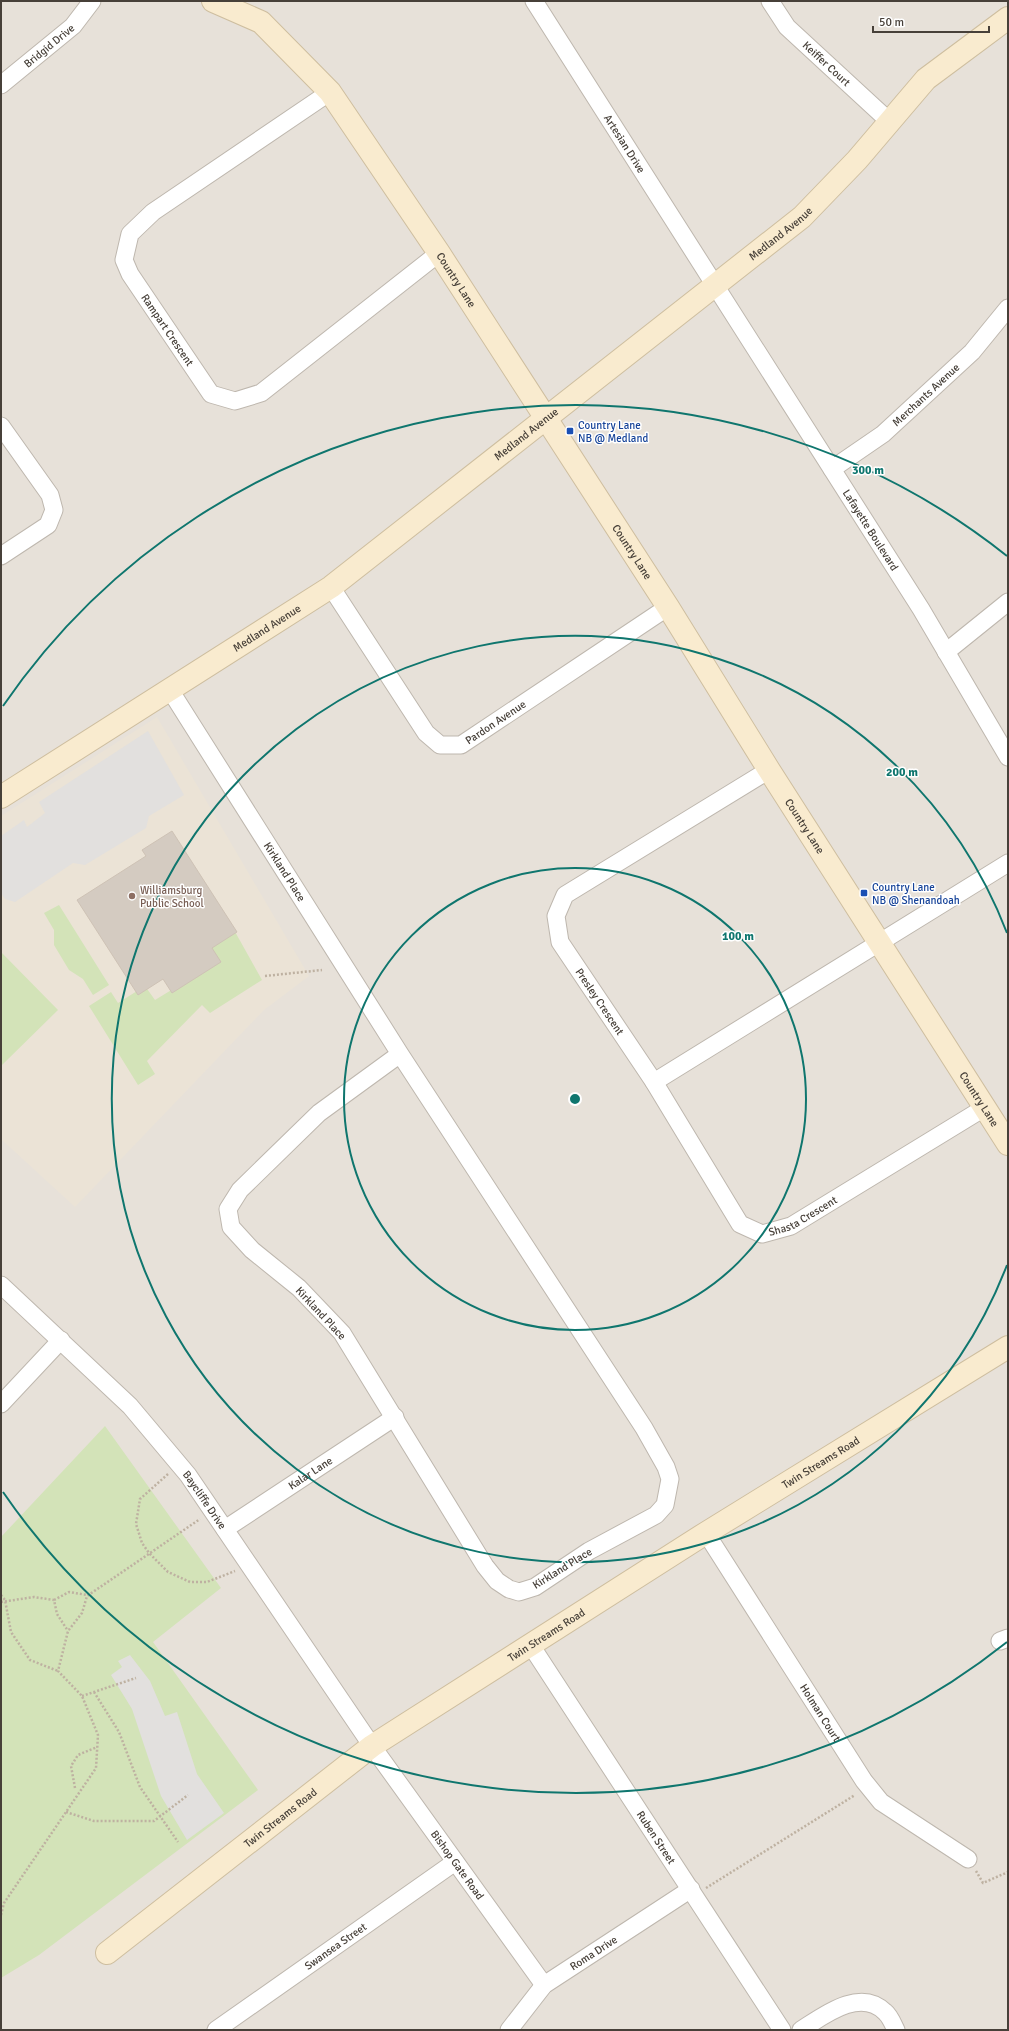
<svg xmlns="http://www.w3.org/2000/svg" width="1009" height="2031" viewBox="0 0 1009 2031" font-family="Signika,sans-serif">
<style>
.residential{fill:#e7e1d9}
.education{fill:#ebe3d6}
.green{fill:#d3e3b8}
.parking{fill:#e2e0de}
.building{fill:#d4cbc1;stroke:#cec2b5}
.lines{fill:none;stroke-linecap:round;stroke-linejoin:round}
.street-casing{stroke:#beb7ae;stroke-width:19}
.secondary-casing{stroke:#cebe9f;stroke-width:24}
.path{stroke:#beb1a1;stroke-width:2.5;stroke-dasharray:2 2;stroke-linecap:butt}
.street{stroke:#fff;stroke-width:17}
.secondary{stroke:#f9ebcf;stroke-width:22}
.ring{fill:none;stroke:#0f766e;stroke-width:2}
.transit-dot{fill:#1a4fb4;stroke:#fff;stroke-width:1.5}
.education-dot{fill:#8d6e63;stroke:#fff;stroke-width:1.5}
.labels{text-anchor:middle;stroke-width:3;stroke-linejoin:round;paint-order:stroke}
.street-label{font-size:11px;fill:#474039;stroke:#fff}
.transit-label{font-size:11px;fill:#164399;stroke:#fff;text-anchor:start}
.education-label{font-size:11px;fill:#785e54;stroke:#fff;text-anchor:start}
.centre{fill:#0f766e;stroke:#fff;stroke-width:2}
.ring-label{font-size:12px;text-anchor:middle;font-weight:bold;fill:#0f766e;stroke:#fff;stroke-width:3;stroke-linejoin:round;paint-order:stroke}
</style>
<rect width="100%" height="100%" fill="#f3f0ea"/>
<path class="residential" d="M 1,1 L 1008,1 L 1008,2030 L 1,2030 Z"/>
<path class="education" d="M 157,717 L 309,976 L 264,1010 L 75,1207 L 1,1139 L 1,816 Z"/>
<path class="green" d="M 59,905 L 109,985 L 93,995 L 83,979 L 69,970 L 54,945 L 54,930 L 44,913 Z
M 234,930 L 262,980 L 210,1013 L 202,1005 L 147,1061 L 155,1074 L 138,1085 L 89,1006 L 111,992 L 118,1003 L 145,986 L 155,1000 L 214,964 L 204,948 Z
M 1,952 L 58,1010 L 1,1066 Z
M 105,1426 L 221,1588 L 153,1642 L 258,1790 L 39,1955 L 1,1978 L 1,1537 Z"/>
<path class="parking" d="M 148,731 L 184,795 L 149,816 L 146,828 L 85,865 L 73,863 L 15,902 L 5,899 L 1,893 L 1,836 L 24,820 L 27,827 L 45,813 L 39,802 Z
M 130,1655 L 150,1681 L 165,1716 L 177,1712 L 197,1774 L 224,1813 L 187,1840 L 161,1796 L 132,1709 L 111,1675 L 122,1667 L 118,1661 Z"/>
<path class="building" d="M 172,831 L 237,932 L 212,948 L 221,962 L 172,993 L 163,979 L 138,995 L 77,900 L 146,856 L 142,850 Z"/>
<g class="lines">
<defs>
<g id="street">
<path id="s1" d="M 534,1 L 921,609 L 1008,757"/>
<path id="s2" d="M 770,1 L 787,27 L 890,122"/>
<path id="s3" d="M 1,85 L 73,26 L 92,1"/>
<path id="s4" d="M 330,92 L 153,212 L 130,234 L 124,260 L 130,274 L 211,394 L 235,401 L 261,393 L 439,253"/>
<path d="M 1,426 L 50,495 L 54,510 L 48,525 L 1,556"/>
<path id="s5" d="M 832,469 L 883,434 L 972,352 L 1008,308"/>
<path id="s6" d="M 331,587 L 426,733 L 440,745 L 461,745 L 668,607"/>
<path d="M 946,652 L 1008,602"/>
<path id="s7" d="M 170,690 L 400,1054 L 644,1428 L 666,1467 L 670,1479 L 665,1505 L 656,1515 L 589,1551 L 535,1587 L 519,1592 L 509,1589 L 497,1581 L 485,1566 L 342,1333 L 299,1288 L 252,1250 L 231,1227 L 228,1209 L 240,1190 L 319,1113 L 400,1054"/>
<path id="s8" d="M 769,770 L 565,895 L 556,916 L 560,942 L 654,1082 L 740,1224 L 762,1234 L 791,1226 L 984,1108"/>
<path d="M 654,1082 L 1008,863"/>
<path id="s9" d="M 1,1285 L 130,1406 L 188,1475 L 372,1746 L 544,1985"/>
<path d="M 1,1404 L 61,1340"/>
<path id="s10" d="M 225,1529 L 395,1417"/>
<path id="s11" d="M 706,1533 L 864,1781 L 881,1802 L 968,1859"/>
<path d="M 1000,1641 L 1008,1638"/>
<path id="s12" d="M 530,1644 L 782,2030"/>
<path id="s13" d="M 216,2030 L 455,1862"/>
<path id="s14" d="M 509,2030 L 544,1985 L 691,1889"/>
<path d="M 801,2030 C 823,2016 860,1987 885,2012 C 890,2016 893,2024 896,2030"/>
</g>
<g id="secondary">
<path id="s15" d="M 213,1 L 261,22 L 330,92 L 439,253 L 668,607 L 769,770 L 1008,1144"/>
<path id="s16" d="M 1,797 L 331,587 L 802,217 L 857,160 L 926,79 L 1008,18"/>
<path id="s17" d="M 107,1953 L 372,1746 L 706,1533 L 1008,1347"/>
</g>
</defs>
<use href="#street" class="street-casing"/>
<use href="#secondary" class="secondary-casing"/>
<path class="path" d="M 265,976 L 322,970
M 168,1474 L 140,1499 L 136,1524 L 142,1543 L 149,1553 L 168,1572 L 190,1582 L 207,1582 L 235,1571
M 1,1595 L 5,1600 L 11,1632 L 30,1660 L 58,1671
M 54,1600 L 69,1592 L 87,1595
M 1,1602 L 34,1597 L 54,1600 L 57,1614 L 68,1631
M 94,1692 L 119,1732 L 140,1787 L 178,1842
M 82,1696 L 136,1678
M 75,1788 L 71,1766 L 78,1755 L 97,1747
M 66,1812 L 94,1821 L 154,1821 L 188,1795
M 976,1871 L 983,1883 L 1008,1872
M 706,1888 L 855,1795
M 1,1915 L 4,1903 L 96,1768 L 98,1735 L 82,1696 L 58,1671 L 68,1631 L 82,1613 L 87,1596 L 200,1519"/>
<use href="#street" class="street"/>
<use href="#secondary" class="secondary"/>
</g>
<g class="ring">
<circle cx="575" cy="1099" r="231"/>
<path d="M1007 1265A463 463 0 1 1 1007 933"/>
<path d="M1007 1642A694 694 0 0 1 3 1492M3 706A694 694 0 0 1 1007 556"/>
</g>
<g class="transit-dot">
<rect x="566" y="427" width="8" height="8" rx="2"/>
<rect x="860" y="889" width="8" height="8" rx="2"/>
</g>
<circle class="education-dot" cx="132" cy="896" r="4"/>
<g class="labels">
<g class="street-label">
<text dy="4" stroke="none"><textPath href="#s3" startOffset="62">Bridgid Drive</textPath></text>
<text dy="4" stroke="none"><textPath href="#s2" startOffset="85">Keiffer Court</textPath></text>
<text dy="4" stroke="none"><textPath href="#s1" startOffset="169">Artesian Drive</textPath></text>
<text dy="4" stroke="none"><textPath href="#s16" startOffset="963">Medland Avenue</textPath></text>
<text dy="4" stroke="none"><textPath href="#s15" startOffset="377">Country Lane</textPath></text>
<text dy="4" stroke="none"><textPath href="#s4" startOffset="355">Rampart Crescent</textPath></text>
<text dy="4" stroke="none"><textPath href="#s5" startOffset="120">Merchants Avenue</textPath></text>
<text dy="4" stroke="none"><textPath href="#s16" startOffset="639">Medland Avenue</textPath></text>
<text dy="4" stroke="none"><textPath href="#s1" startOffset="627">Lafayette Boulevard</textPath></text>
<text dy="4" stroke="none"><textPath href="#s15" startOffset="701">Country Lane</textPath></text>
<text dy="4" stroke="none"><textPath href="#s16" startOffset="315">Medland Avenue</textPath></text>
<text dy="4" stroke="none"><textPath href="#s6" startOffset="255">Pardon Avenue</textPath></text>
<text dy="4" stroke="none"><textPath href="#s15" startOffset="1025">Country Lane</textPath></text>
<text dy="4" stroke="none"><textPath href="#s7" startOffset="215">Kirkland Place</textPath></text>
<text dy="4" stroke="none"><textPath href="#s8" startOffset="360">Presley Crescent</textPath></text>
<text dy="4" stroke="none"><textPath href="#s15" startOffset="1349">Country Lane</textPath></text>
<text dy="4" stroke="none"><textPath href="#s8" startOffset="692">Shasta Crescent</textPath></text>
<text transform="translate(321 1313) rotate(47)" y="4">Kirkland Place</text>
<text dy="4" stroke="none"><textPath href="#s17" startOffset="867">Twin Streams Road</textPath></text>
<text dy="4" stroke="none"><textPath href="#s10" startOffset="102">Kalar Lane</textPath></text>
<text dy="4" stroke="none"><textPath href="#s9" startOffset="297">Baycliffe Drive</textPath></text>
<text transform="translate(562 1568) rotate(-32)" y="4">Kirkland Place</text>
<text dy="4" stroke="none"><textPath href="#s17" startOffset="543">Twin Streams Road</textPath></text>
<text dy="4" stroke="none"><textPath href="#s11" startOffset="213">Holman Court</textPath></text>
<text dy="4" stroke="none"><textPath href="#s17" startOffset="220">Twin Streams Road</textPath></text>
<text dy="4" stroke="none"><textPath href="#s12" startOffset="231">Ruben Street</textPath></text>
<text dy="4" stroke="none"><textPath href="#s9" startOffset="741">Bishop Gate Road</textPath></text>
<text dy="4" stroke="none"><textPath href="#s13" startOffset="146">Swansea Street</textPath></text>
<text dy="4" stroke="none"><textPath href="#s14" startOffset="116">Roma Drive</textPath></text>
</g>
<g class="transit-label">
<text x="578" y="429">Country Lane<tspan x="578" dy="13">NB @ Medland</tspan></text>
<text x="872" y="891">Country Lane<tspan x="872" dy="13">NB @ Shenandoah</tspan></text>
</g>
<g class="education-label">
<text x="140" y="894">Williamsburg<tspan x="140" dy="13">Public School</tspan></text>
</g>
</g>
<circle cx="575" cy="1099" r="6" class="centre"/>
<g class="ring-label">
<text x="868" y="474">300 m</text>
<text x="902" y="776">200 m</text>
<text x="738" y="940">100 m</text>
</g>
<rect width="1009" height="2031" fill="none" stroke="#474039" stroke-width="4"/>
<path d="M873 26v6h116v-6" fill="none" stroke="#474039" stroke-width="2"/>
<text x="879" y="26" font-size="12" fill="#474039" stroke="#ffffff" stroke-width="3" paint-order="stroke">50 m</text>
</svg>
